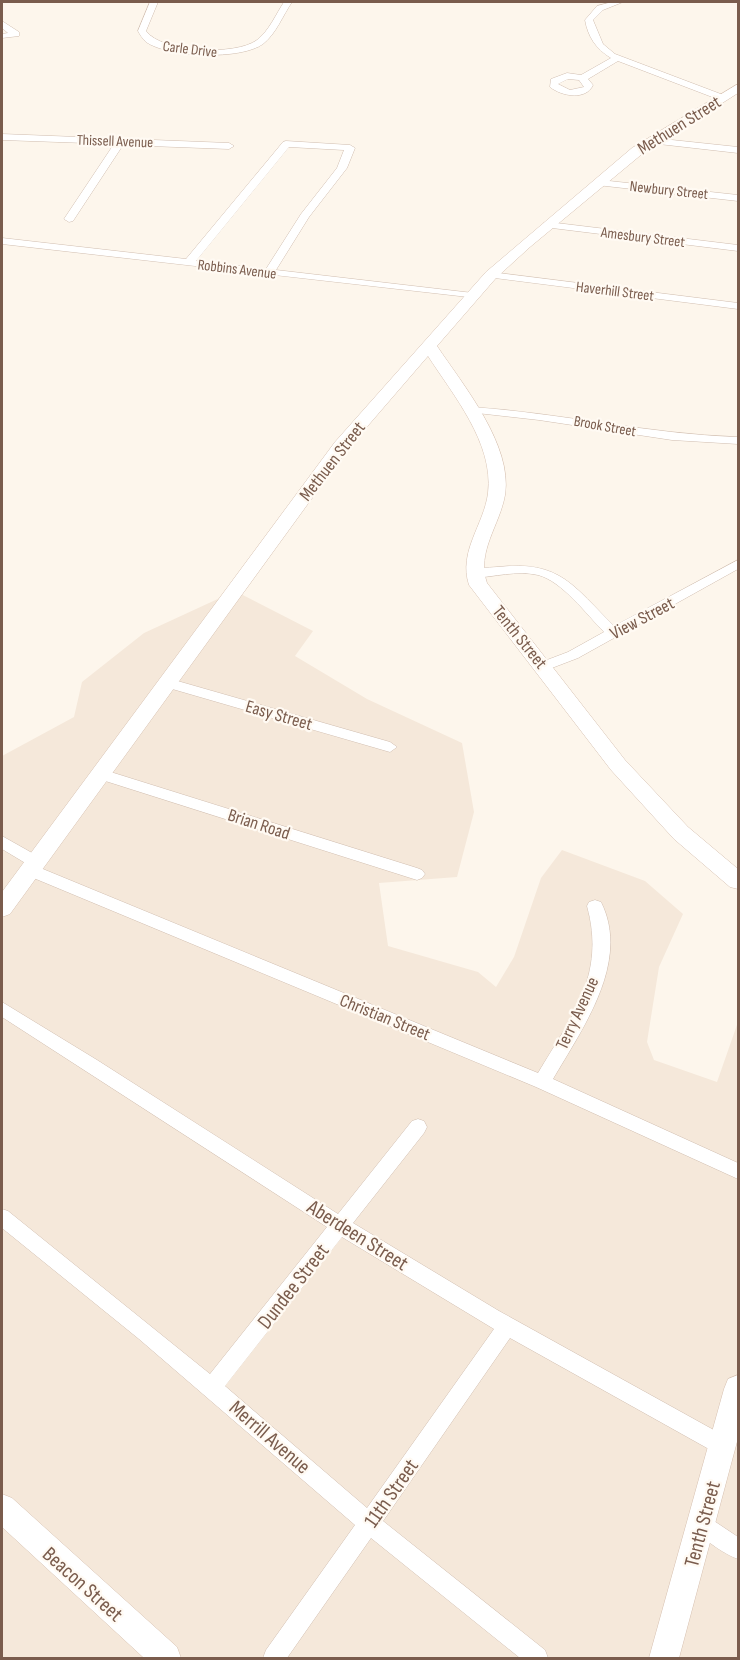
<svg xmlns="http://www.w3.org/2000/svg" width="740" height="1660" viewBox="0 0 740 1660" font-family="'Sofia Sans Condensed',sans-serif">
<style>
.residential{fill:#f5e8da}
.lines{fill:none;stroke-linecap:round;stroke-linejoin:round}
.street-casing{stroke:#d1beb0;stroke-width:1}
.secondary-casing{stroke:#d6c0b0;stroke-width:1}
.street{fill:#fff;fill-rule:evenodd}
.secondary{fill:#fff;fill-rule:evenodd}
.labels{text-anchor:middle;stroke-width:4.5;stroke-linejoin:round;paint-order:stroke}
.far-street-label{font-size:15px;fill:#7a5c4d;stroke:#fffaf3}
.street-label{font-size:18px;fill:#7a5c4d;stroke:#fffaf3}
.near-street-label{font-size:21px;fill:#7a5c4d;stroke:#fffaf3}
</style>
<rect width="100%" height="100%" fill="#fdf6ec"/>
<path class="residential" d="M 235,591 L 313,631 L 295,656 L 367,699 L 462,743 L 474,812 L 457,877 L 379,883 L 388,946 L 478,972 L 496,987 L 514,957 L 541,878 L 562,850 L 645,881 L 683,914 L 659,967 L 647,1042 L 654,1060 L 717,1082 L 738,1022 L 738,1658 L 2,1658 L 2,756 L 74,717 L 82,682 L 144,633 Z"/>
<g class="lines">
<defs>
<path id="street" d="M 150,2 L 158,2 L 146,31 C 162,53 236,56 257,40 C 269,31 276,14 284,2 L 292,2 C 283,15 276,34 263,44 C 241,60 169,58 146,42 C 143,39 140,35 138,31 Z
M 612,2 L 623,2 L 603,10 L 593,20 L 603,44 L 615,54 L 726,96 L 726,100 L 720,100 L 618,61 L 588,79 L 593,85 C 586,101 561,96 550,87 L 551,79 L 567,73 L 581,75 L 611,58 C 596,49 588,37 585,20 L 597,6 ZM 568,79 L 579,80 L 584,87 L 570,90 L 558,84 Z
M 2,21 L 19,32 L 19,36 L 2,38 L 2,34 L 8,33 L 2,28 Z
M 2,134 L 229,143 L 234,146 L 229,149 L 123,145 L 73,221 L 69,222 L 64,219 L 114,144 L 2,140 Z
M 653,138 L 738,147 L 738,153 L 650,143 L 650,139 Z
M 286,141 L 350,145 L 355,148 L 347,168 L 309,217 L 276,270 L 473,293 L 477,294 L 477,298 L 2,244 L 2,238 L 186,259 L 283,142 ZM 289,147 L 344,150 L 337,168 L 301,214 L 266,269 L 196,261 Z
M 600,180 L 738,195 L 738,201 L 597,185 L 595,183 Z
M 548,222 L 738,245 L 738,251 L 544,227 L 544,223 Z
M 491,272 L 738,303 L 738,309 L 487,277 L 486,275 Z
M 472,407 C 561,413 648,434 738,437 L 738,444 L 672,440 L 539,420 L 468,412 L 466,410 Z
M 738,560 L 738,569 L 578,658 L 544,671 L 537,666 L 539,663 L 568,652 L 604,632 C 587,615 562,581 538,575 C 517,570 494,577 473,578 L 467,574 C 473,567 488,568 497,567 C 561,560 573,586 614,626 Z
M 167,678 L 390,742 L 397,747 L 390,752 L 162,686 L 160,683 Z
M 101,769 L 417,868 L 422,870 L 425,874 L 422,878 L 417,880 L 96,778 L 94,774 L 96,770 Z
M 2,836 L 41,858 L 44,862 L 38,867 L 538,1073 C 572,1016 606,975 587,906 L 589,902 L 595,900 L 601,902 C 631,962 582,1029 553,1079 L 738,1163 L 738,1179 L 536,1087 L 24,874 L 21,870 L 27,864 L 2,849 Z
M 2,1002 L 97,1060 L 338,1214 L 412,1121 L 418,1119 L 424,1121 L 427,1127 L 424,1133 L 353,1223 L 499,1311 L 730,1439 L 733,1446 L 730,1453 L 723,1456 L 716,1453 L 510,1338 L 383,1521 L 545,1650 L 548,1658 L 520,1658 L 371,1538 L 287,1658 L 263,1658 L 266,1650 L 355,1525 L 139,1339 L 2,1228 L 2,1209 L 8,1211 L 210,1374 L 327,1227 L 2,1017 ZM 342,1237 L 494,1329 L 367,1508 L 225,1386 Z
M 702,1513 L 738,1537 L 738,1559 C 724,1554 698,1537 692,1523 L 695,1516 Z"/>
<path id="secondary" d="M 738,84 L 738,93 L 642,154 L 530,247 L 496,278 L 437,346 C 463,385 513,445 505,495 C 500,525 476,552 487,583 L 625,760 L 688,827 L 738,869 L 738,889 L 730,887 L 674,839 L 611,770 L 469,585 C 458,551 484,525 488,493 C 494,443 453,395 428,356 L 347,450 L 10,914 L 2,917 L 2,892 L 335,442 L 486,272 L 632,148 Z
M 738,1375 L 738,1438 L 679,1658 L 649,1658 L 724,1389 L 728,1379 Z
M 2,1494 L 12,1498 L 177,1647 L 181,1658 L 144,1658 L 2,1527 Z"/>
</defs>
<use href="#street" class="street-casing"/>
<use href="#secondary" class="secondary-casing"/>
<use href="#street" class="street"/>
<use href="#secondary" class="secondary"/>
</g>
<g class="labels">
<g class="far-street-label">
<text transform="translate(190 49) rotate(7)" y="5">Carle Drive</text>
<text transform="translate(115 141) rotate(2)" y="5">Thissell Avenue</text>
<text transform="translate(669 190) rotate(6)" y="5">Newbury Street</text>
<text transform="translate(643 237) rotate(7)" y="5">Amesbury Street</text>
<text transform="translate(237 269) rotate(7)" y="5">Robbins Avenue</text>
<text transform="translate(615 291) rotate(7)" y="5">Haverhill Street</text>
<text transform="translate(605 426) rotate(10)" y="5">Brook Street</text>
</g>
<g class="street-label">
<text transform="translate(679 125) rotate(-32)" y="6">Methuen Street</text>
<text transform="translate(332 461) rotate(-52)" y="6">Methuen Street</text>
<text transform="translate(642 618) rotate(-28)" y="6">View Street</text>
<text transform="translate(520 637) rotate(51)" y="6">Tenth Street</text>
<text transform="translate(279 715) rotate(16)" y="6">Easy Street</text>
<text transform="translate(259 824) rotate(18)" y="6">Brian Road</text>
<text transform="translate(577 1013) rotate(-65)" y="6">Terry Avenue</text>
<text transform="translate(385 1017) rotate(22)" y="6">Christian Street</text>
</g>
<g class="near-street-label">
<text transform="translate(358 1235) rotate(32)" y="7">Aberdeen Street</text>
<text transform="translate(293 1286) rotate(-52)" y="7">Dundee Street</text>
<text transform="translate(270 1437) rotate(41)" y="7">Merrill Avenue</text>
<text transform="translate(391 1493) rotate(-55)" y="7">11th Street</text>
<text transform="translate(702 1524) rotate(-75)" y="7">Tenth Street</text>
<text transform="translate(83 1584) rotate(42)" y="7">Beacon Street</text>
</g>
</g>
<rect width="740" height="1660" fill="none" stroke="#7a5c4d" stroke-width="6"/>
</svg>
